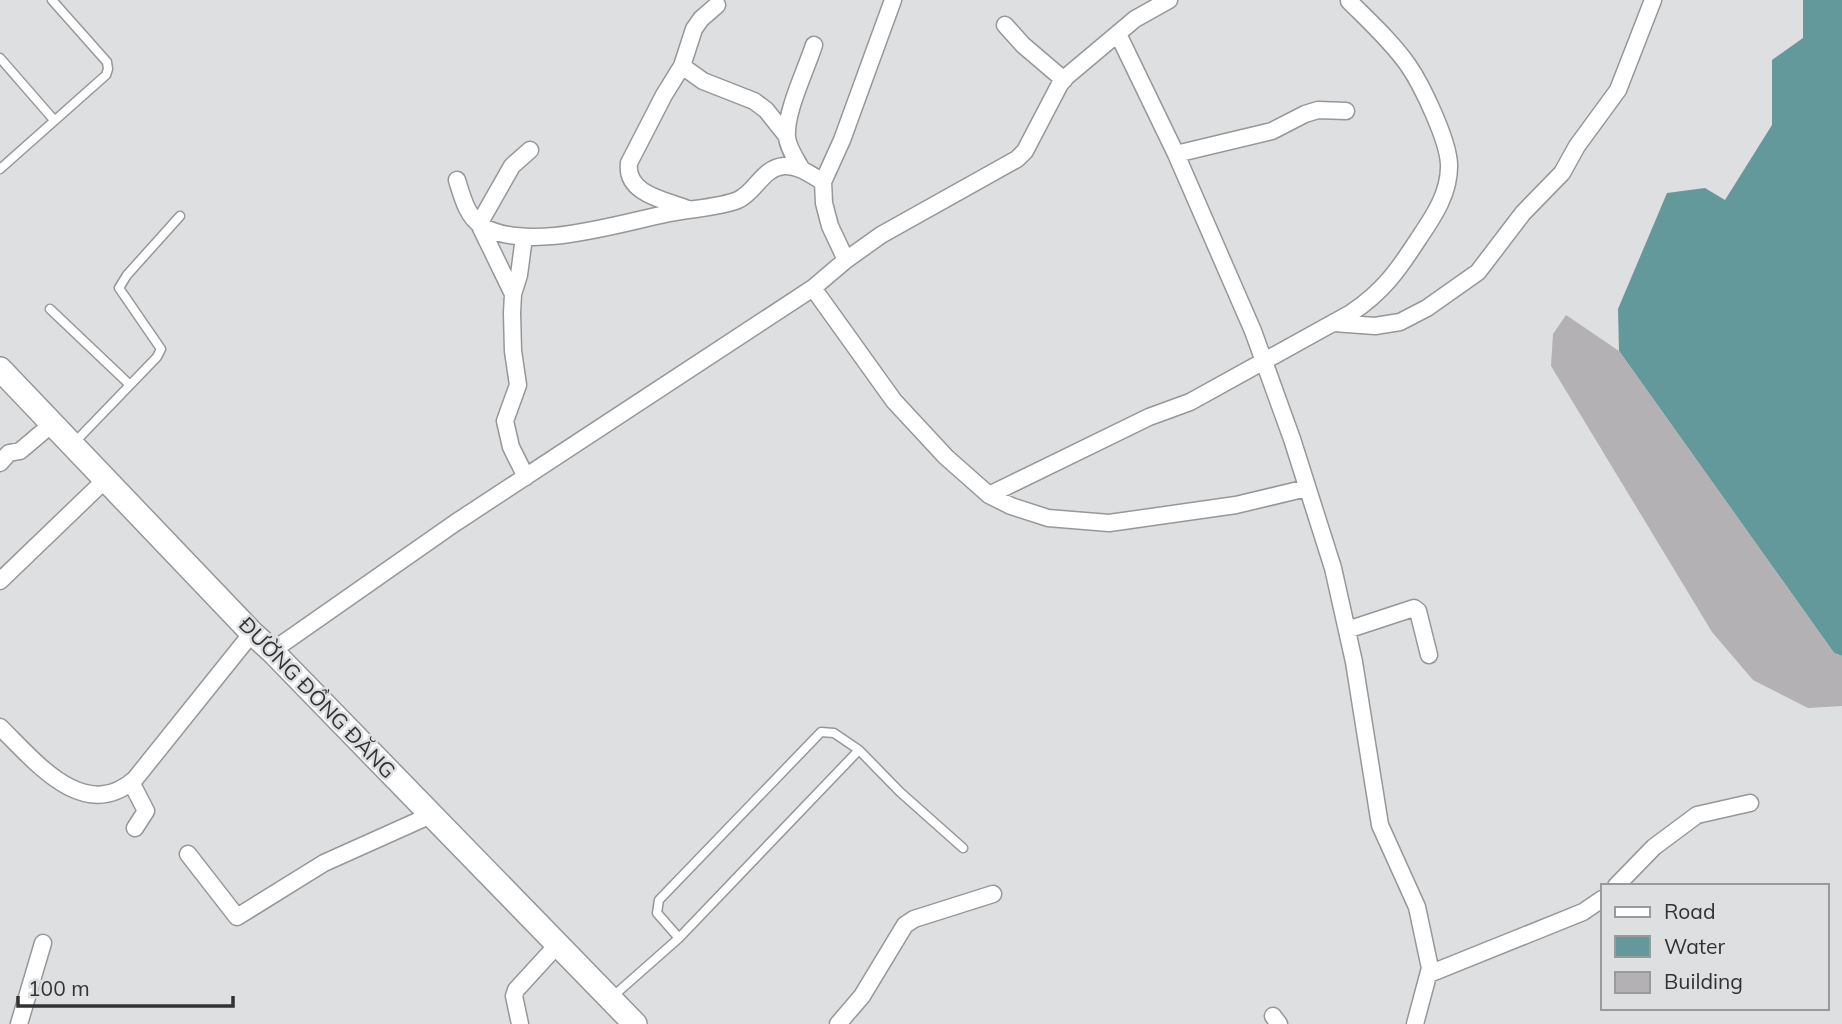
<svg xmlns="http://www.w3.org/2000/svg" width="1842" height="1024" viewBox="0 0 1842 1024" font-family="Mulish,sans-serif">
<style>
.water{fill:#63999a}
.building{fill:#b3b1b4}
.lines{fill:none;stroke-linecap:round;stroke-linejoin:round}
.service-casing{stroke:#969799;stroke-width:11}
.minor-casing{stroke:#969799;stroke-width:19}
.secondary-casing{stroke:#969799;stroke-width:26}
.service{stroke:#fff;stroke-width:8}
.minor{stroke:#fff;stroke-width:16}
.secondary{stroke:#fff;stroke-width:23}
.labels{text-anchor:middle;stroke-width:5;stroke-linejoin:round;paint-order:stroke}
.street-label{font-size:21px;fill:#323233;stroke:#dedfe1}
</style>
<rect width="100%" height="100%" fill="#dedfe1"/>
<path class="water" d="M 1803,0 L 1842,0 L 1842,656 L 1834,653 L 1619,351 L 1618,309 L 1667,193 L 1705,188 L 1725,200 L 1772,125 L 1772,60 L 1803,38 Z"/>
<path class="building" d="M 1566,315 L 1619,351 L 1834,653 L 1842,656 L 1842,706 L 1808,708 L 1753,680 L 1712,632 L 1551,366 L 1553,334 Z"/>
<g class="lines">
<defs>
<path id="service" d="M 0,58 L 54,120
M 0,169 L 106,75 L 108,69 L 107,62 L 52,0
M 50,309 L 129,384
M 74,443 L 157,357 L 161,349 L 119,288 L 127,275 L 180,216
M 679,938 L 657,913 L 659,900 L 821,732 L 834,733 L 859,750
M 611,998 L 679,938 L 859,750 L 900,792 L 963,848"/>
<path id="minor" d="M 1005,25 L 1023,45 L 1064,80
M 1118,34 L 1176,154 L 1253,331 L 1292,439 L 1333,568 L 1354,662 L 1380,825 L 1417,907 L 1430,968 L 1415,1024
M 682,66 L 703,81 L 754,101 L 766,110 L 786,135
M 1176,154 L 1272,131 L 1305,114 L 1318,110 L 1346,111
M 801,168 C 796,159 788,148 787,137 C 785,112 806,70 814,45
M 457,180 C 462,196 467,217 482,226 C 529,253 619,223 670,213 C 689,209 722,207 738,200 C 756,192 762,168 784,166 C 799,165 811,175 823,182
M 688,209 C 665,200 625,194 629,163 L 664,95 L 682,66 L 694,29 L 701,19 L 717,5
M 524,237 L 519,275 L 513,294 L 512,313 L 513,351 L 518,385 L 505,421 L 511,447 L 526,477
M 846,260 L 830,226 L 824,203 L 823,182 L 842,140 L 893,0
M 813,288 L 894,401 L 946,457 L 989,495 L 1011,506 L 1048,518 L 1109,523 L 1236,505 L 1307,488
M 513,294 L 479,224 L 512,166 L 530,150
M 1333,323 L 1375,326 L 1400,322 L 1427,308 L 1478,272 L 1523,213 L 1562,173 L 1577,146 L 1618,90 L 1653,0
M 0,463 L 9,453 L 20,451 L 52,424
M 989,495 L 1149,417 L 1190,402 L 1351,313 C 1383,292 1399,269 1419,238 C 1434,216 1450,192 1449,164 C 1448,140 1422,85 1408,65 C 1392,42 1369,21 1349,1
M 0,581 L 105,480
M 1347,630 L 1414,608 L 1418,611 L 1429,655
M 272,651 L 455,523 L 813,288 L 846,260 L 881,235 L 1017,159 L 1025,151 L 1060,84 L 1066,77 L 1135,19 L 1169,0
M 0,727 C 35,761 84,824 135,779 L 252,633
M 131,782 L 146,811 L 135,828
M 188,854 L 237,917 L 324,863 L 431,815
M 1616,886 L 1654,847 L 1697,815 L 1750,803
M 1429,974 L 1583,912 L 1602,899
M 1273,1016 L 1279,1024
M 19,1024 L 43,943
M 520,1024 L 514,996 L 516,990 L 559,943
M 838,1024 L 862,996 L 905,925 L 914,919 L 993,894"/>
<path id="secondary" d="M 0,369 L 252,633 L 272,651 L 635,1024"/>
</defs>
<use href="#service" class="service-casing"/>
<use href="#minor" class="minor-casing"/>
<use href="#secondary" class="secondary-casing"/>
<use href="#service" class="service"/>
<use href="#minor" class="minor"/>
<use href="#secondary" class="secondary"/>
</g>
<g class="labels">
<g class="street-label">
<text transform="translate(317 698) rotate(46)" y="7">ĐƯỜNG ĐỒNG ĐĂNG</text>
</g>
</g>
<rect x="1601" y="884" width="228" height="126" fill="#dedfe1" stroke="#999a9b" stroke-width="2"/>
<rect x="1615" y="907" width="35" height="10" fill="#ffffff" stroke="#999a9b" stroke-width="2"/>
<text x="1664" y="919" font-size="21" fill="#323233">Road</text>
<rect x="1615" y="936" width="35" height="21" fill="#63999a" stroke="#999a9b" stroke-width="2"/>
<text x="1664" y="954" font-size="21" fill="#323233">Water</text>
<rect x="1615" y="972" width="35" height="21" fill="#b3b1b4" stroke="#999a9b" stroke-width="2"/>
<text x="1664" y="989" font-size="21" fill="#323233">Building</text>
<path d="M18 996v10h215v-10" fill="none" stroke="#323233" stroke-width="3.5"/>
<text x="28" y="996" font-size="21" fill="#323233" stroke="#dedfe1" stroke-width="5" paint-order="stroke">100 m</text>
</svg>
